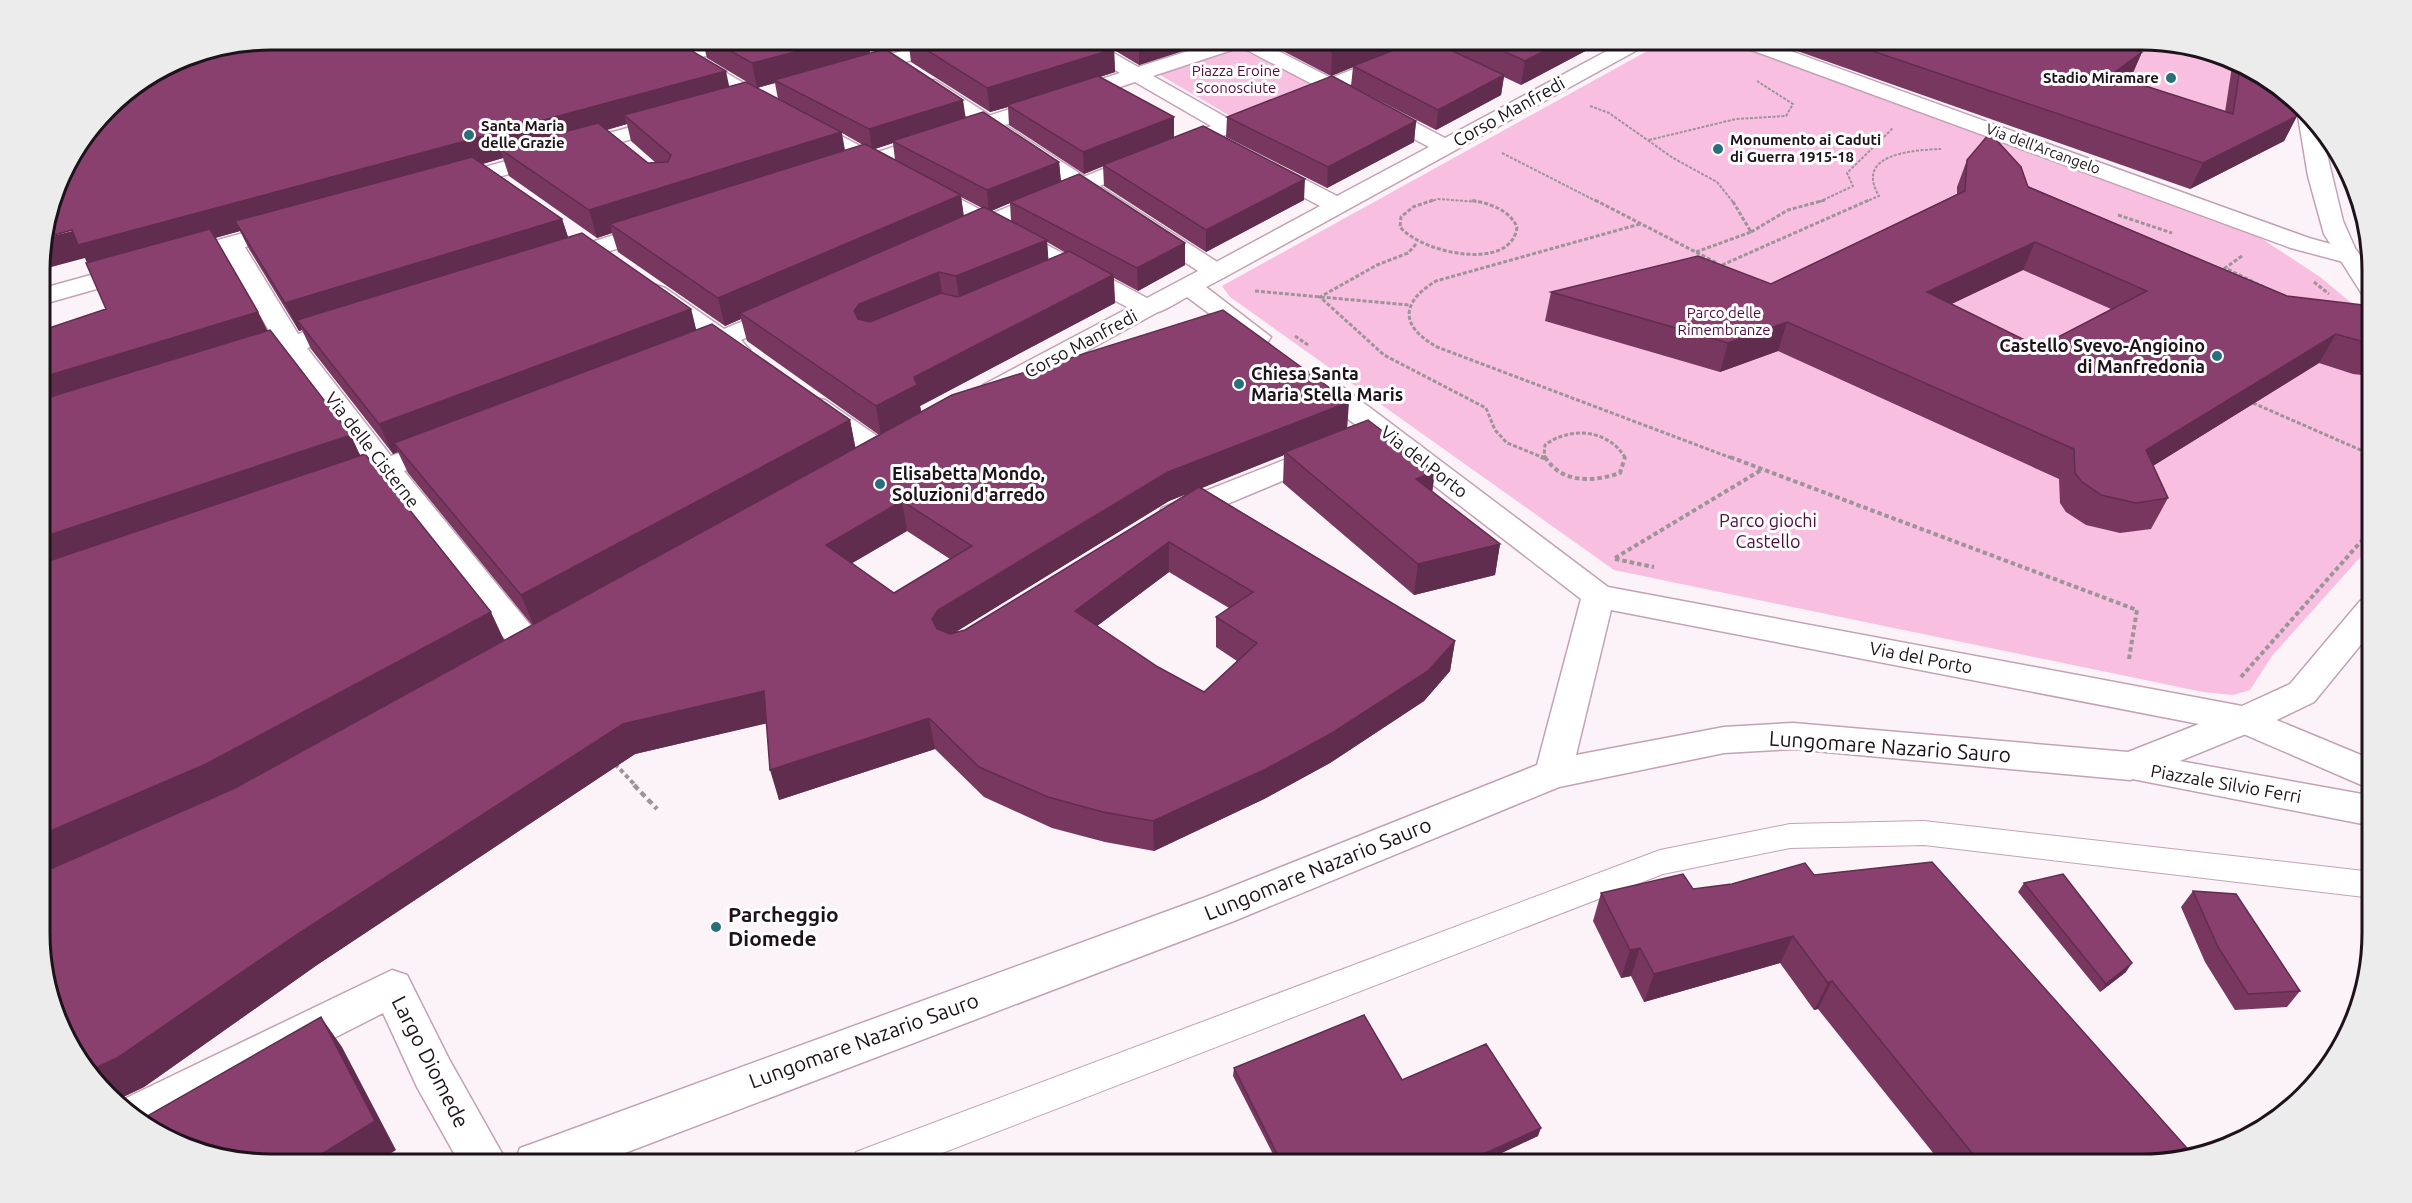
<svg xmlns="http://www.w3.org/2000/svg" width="2412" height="1203" viewBox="0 0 2412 1203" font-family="Ubuntu,sans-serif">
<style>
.green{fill:#f9bfe0}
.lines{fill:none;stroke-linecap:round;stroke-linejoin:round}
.lane-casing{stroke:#c3a2b5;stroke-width:2}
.street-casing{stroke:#c3a2b5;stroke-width:3}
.secondary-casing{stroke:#c3a2b5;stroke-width:3}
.path-far3{stroke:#9d9499;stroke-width:2;stroke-dasharray:3 1.5;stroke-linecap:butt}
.path-far2{stroke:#9d9499;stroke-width:3;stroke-dasharray:4 2;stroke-linecap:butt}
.path-far1{stroke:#9d9499;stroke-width:4;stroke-dasharray:4.5 3;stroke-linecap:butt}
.path{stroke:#9d9499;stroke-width:4.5;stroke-dasharray:6 4;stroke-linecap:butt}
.lane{fill:#fff;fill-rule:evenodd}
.street{fill:#fff;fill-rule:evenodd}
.secondary{fill:#fff;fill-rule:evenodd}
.wall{fill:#77375f;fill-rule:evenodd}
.shaded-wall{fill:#612d4e}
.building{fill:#8a406f;stroke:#612d4e;stroke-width:1.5;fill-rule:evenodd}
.poi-dot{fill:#276f7b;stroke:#fff;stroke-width:2}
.labels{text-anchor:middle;stroke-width:6;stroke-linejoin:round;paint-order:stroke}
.far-park-label{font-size:15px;fill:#540b3e;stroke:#fff}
.far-poi-label{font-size:15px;font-weight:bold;fill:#1e131a;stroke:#fff;text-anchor:start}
.far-street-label{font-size:15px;fill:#1e131a;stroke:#fff}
.street-label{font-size:18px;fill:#1e131a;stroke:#fff}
.poi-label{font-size:18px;font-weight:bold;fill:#1e131a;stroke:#fff;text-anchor:start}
.park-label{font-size:18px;fill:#540b3e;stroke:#fff}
.near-street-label{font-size:21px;fill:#1e131a;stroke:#fff}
.near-poi-label{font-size:21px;font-weight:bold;fill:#1e131a;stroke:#fff;text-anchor:start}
.rim{fill:none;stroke:#1e131a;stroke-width:3}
</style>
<rect width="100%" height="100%" fill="#fbf3f7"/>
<path class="green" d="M 1669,39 L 1724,39 L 2238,223 L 2320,277 L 2371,319 L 2372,544 L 2272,656 L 2250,690 L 2233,695 L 2203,692 L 1614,570 L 1230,297 L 1222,286 Z
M 1954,39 L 2142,39 L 2244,63 L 2281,140 Z
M 1241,45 L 1315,85 L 1230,116 L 1155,72 Z"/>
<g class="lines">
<defs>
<path id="lane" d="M 1924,821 L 2373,872 L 2373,898 L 1924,845 L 1790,848 L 1663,874 L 914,1164 L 851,1164 L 856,1152 L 869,1147 L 1660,850 L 1790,824 Z"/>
<path id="street" d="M 728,39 L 762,39 L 759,43 L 685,61 L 675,55 L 678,51 Z
M 851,39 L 874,39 L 901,60 L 898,64 L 884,64 Z
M 1065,39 L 1089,39 L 1138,67 L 1226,39 L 1255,39 L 1331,78 L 1430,39 L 1457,39 L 1454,43 L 1346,86 L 1445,138 L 1629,39 L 1653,39 L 1650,43 L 1225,277 L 1216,279 L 1207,277 L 1204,272 L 1207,267 L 1320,206 L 1257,173 L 1254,168 L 1257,163 L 1273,163 L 1337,196 L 1429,147 L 1329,93 L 969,239 L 953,239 L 949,234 L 953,229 L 1211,126 L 1135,82 L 854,175 L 838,175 L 835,170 L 838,165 L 1120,73 ZM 1241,47 L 1314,85 L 1229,119 L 1153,76 Z
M 1729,39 L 1757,39 L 2309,238 L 2356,251 L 2359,256 L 2356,261 L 2347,263 L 2291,248 L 1732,43 Z
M 659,221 L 667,223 L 671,228 L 667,233 L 559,267 L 550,265 L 547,260 L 550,255 Z
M 231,237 L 240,239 L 243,244 L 298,334 L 350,318 L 359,320 L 363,326 L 359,332 L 307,348 L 391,456 L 445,437 L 455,440 L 460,446 L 455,452 L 404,471 L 540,637 L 545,645 L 540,653 L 528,657 L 516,653 L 379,480 L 335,495 L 324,493 L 320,486 L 324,479 L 367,464 L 285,355 L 242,368 L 232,366 L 228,360 L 232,354 L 275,341 L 219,244 L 222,239 Z
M 656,285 L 665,288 L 724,329 L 785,304 L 794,307 L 798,312 L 794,317 L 741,340 L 750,350 L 746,356 L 737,358 L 719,350 L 689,361 L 680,359 L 676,353 L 680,347 L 702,338 L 647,298 L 643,293 L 647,288 Z
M 1147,300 L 1156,303 L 1160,308 L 1156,313 L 1003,397 L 993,399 L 983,397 L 979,391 L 983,385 L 1138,303 Z
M 815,398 L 825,400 L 890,445 L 895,451 L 890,457 L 880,460 L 870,457 L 805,412 L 801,406 L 805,400 Z
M 1325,444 L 1335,447 L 1340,453 L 1335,459 L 1184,522 L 1173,525 L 1162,522 L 1158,515 L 1162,508 Z
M 2245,707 L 2373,760 L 2373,790 L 2232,729 L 2227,720 L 2232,711 Z
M 2130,752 L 2373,796 L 2373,826 L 2117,776 L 2111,766 L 2117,756 Z
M 392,970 L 407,975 L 449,1059 L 508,1164 L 460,1164 L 417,1087 L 383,1013 L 155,1129 L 120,1101 Z"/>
<path id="secondary" d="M 655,39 L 677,39 L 711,64 L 764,95 L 1147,298 L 1198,271 L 918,84 L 921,80 L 935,80 L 1225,267 L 1228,272 L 1225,277 L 1206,287 L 1271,337 L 1267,343 L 1258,345 L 1249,343 L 1187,297 C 1172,305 1156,318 1138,313 L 750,103 L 697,72 Z
M 943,39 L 974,39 L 971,43 L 857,76 L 850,74 L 847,70 L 850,66 Z
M 2303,111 L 2320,125 L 2343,221 L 2355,248 L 2371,271 L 2371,297 L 2362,294 L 2324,234 L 2308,176 L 2298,116 Z
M 671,116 L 678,118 L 682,122 L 678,126 L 449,191 L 441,189 L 438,184 L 441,179 Z
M 287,221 L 295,223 L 299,228 L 295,233 L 40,305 L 40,289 Z
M 1314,371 L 1324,373 L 1608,587 L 2242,706 L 2290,684 L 2360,601 L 2372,598 L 2372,631 L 2314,702 L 2258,729 L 2143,776 L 2130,780 L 1793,749 L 1724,753 L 1559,787 L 1234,921 L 596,1164 L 514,1164 L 520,1148 L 537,1142 L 1206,897 L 1537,765 L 1581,599 L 1304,385 L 1300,379 L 1304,373 ZM 1611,610 L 2199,724 L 2128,752 L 1793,723 L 1724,727 L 1576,755 Z"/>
</defs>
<use href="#lane" class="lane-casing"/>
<use href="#street" class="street-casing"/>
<use href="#secondary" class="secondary-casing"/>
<path class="path-far3" d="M 1590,106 L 1609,113 L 1673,158 L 1717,182 L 1733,202
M 1649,140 L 1736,119 L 1786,116 L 1793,104 L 1757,81
M 1502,153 L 1598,202
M 1429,202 L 1438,199 L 1479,202
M 1819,202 L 1853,186 L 1847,173 L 1893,128
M 1865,202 L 1879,196 C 1854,154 1912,150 1941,149"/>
<path class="path-far2" d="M 1433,200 L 1413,207 L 1401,217 L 1400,227 C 1423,254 1512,272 1517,227 C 1509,209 1488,203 1470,200
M 1595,200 L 1717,263
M 2118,215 L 2172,233
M 1640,224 L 1436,281 C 1400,303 1400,326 1437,347 L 1734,459
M 1751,232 L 1788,210 L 1825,200
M 1416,244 L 1408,253 L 1377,265 L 1320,297 L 1384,355 L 1486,408 L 1495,430 L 1507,443 L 1544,458
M 1696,252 L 1751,232 L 1732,200
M 2242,256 L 2225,268 L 2266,288
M 1722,265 L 1869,200
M 2314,282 L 2329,294
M 1255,291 L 1409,305
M 1295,336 L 1308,345
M 2253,403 L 2372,455
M 1546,459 L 1544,455 L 1545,445 C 1570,426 1609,429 1626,459"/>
<path class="path-far1" d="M 1541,457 L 1544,458
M 1545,457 C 1562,484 1593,482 1620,473 L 1625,457
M 1730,457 L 2137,610 L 2129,659
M 1615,558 L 1763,469
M 1615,559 L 1654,567
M 2241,677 L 2372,529
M 2363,681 L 2371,685 L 2369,704 L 2372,709
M 615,764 L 636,786"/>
<path class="path" d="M 634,785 L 657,809"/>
<use href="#lane" class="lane"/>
<use href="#street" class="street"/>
<use href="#secondary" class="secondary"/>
</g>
<path class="wall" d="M 680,39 L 868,39 L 870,53 L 965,118 L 1059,162 L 1061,182 L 1185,243 L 1185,265 L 1138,291 L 1114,278 L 1115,303 L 920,406 L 921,412 L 1347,428 L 1435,471 L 1432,492 L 1500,544 L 1495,575 L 1414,595 L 1283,483 L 1284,455 L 1202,488 L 1455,641 L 1450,671 L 1424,701 L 1330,763 L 1264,799 L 1154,851 L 1105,842 L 1052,828 L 984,797 L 935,749 L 779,800 L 766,723 L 635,754 L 317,965 L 144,1087 L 119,1099 L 87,1073 L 106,309 L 85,258 L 40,255 L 729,87 L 778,99 L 775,83 L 757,88 L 707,58 L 703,43 L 690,46 ZM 627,124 L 631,141 L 656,163 L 648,163 L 607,130 ZM 842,133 L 863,145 L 845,150 ZM 893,143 L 895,160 L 874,149 ZM 503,158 L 509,176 L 597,238 L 612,233 L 618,252 L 725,326 L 741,319 L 747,341 L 879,435 L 855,448 L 850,420 L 696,330 L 691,309 L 568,237 L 562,219 L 483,164 ZM 961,197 L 982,208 L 964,216 ZM 1010,203 L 1011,221 L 991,211 ZM 240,231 L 249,249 L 299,331 L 302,330 L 311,349 L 393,454 L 398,452 L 408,473 L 532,625 L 504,640 L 361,456 L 267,330 L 258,312 L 215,238 ZM 1047,242 L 1066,253 L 1048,260 ZM 1189,493 L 965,630 L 955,632 L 1169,501 ZM 907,531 L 950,559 L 894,593 L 852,563 ZM 1169,572 L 1229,608 L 1216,617 L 1216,647 L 1237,661 L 1204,692 L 1158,667 L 1097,626 Z
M 877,39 L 1220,39 L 1139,65 L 1114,50 L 1115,72 L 1100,77 L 1174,137 L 1304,200 L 1206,252 L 1104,186 L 1103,166 L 1084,174 L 1009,125 L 1008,107 L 990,112 L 911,62 L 909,46 L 892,51 Z
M 1260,39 L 1403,39 L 1403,47 L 1446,48 L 1447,39 L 1608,39 L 1521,85 L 1504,77 L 1501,95 L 1436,130 L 1351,86 L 1353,67 L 1331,76 Z
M 1763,39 L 2094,39 L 2142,52 L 2132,75 L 2126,80 L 2225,112 L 2233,60 L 2244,63 L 2297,116 L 2284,141 L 2190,189 Z
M 1227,117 L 1416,121 L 1414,142 L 1327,188 L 1226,137 Z
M 1967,160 L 2287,296 L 2371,306 L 2371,376 L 2353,374 L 2319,363 L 2153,466 L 2168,498 L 2151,529 L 2120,533 L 2086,525 L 2066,512 L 2060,503 L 2059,479 L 1778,351 L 1720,372 L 1545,321 L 1551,292 L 1771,284 L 1957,194 L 1957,187 ZM 2023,270 L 2111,309 L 2039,347 L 1951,304 Z
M 1814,875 L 2156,1164 L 1942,1164 L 1818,1009 L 1814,1010 L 1780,963 L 1644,1002 L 1631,976 L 1621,978 L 1593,921 L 1601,893 L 1693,889 Z
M 2024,883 L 2126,972 L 2100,992 L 2018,892 Z
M 2193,891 L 2300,991 L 2287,1007 L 2235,1010 L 2205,962 L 2181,907 Z
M 1234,1068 L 1402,1080 L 1538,1136 L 1478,1164 L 1278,1164 L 1233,1076 Z"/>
<path class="shaded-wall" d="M 688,39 L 702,39 L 703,43 L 690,46 Z
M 845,39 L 868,39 L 870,57 L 774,80 L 775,83 L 757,88 L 752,63 Z
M 891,39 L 908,39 L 909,46 L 892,51 Z
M 1145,39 L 1220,39 L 1139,65 L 1139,41 Z
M 1366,39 L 1403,39 L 1403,47 L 1331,76 L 1332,52 Z
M 1567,39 L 1608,39 L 1521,85 L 1525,61 Z
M 1114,49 L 1115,72 L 1010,106 L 1007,105 L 1008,107 L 990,112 L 987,88 Z
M 2142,52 L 2132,75 L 2101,99 L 2111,75 Z
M 726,71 L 731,95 L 624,115 L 627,124 L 510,156 L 500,149 L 503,158 L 241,231 L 235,221 L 240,231 L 93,272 L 85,258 L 40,270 L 40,255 L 44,238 Z
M 1504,75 L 1501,95 L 1436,130 L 1438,110 Z
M 963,100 L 966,120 L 892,141 L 893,143 L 872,150 L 869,129 Z
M 2297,116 L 2284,141 L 2190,189 L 2203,163 Z
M 1174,117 L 1174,138 L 1084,174 L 1083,152 Z
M 1416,121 L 1414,142 L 1327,188 L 1328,167 Z
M 841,132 L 846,158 L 610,224 L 612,233 L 597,238 L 589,210 Z
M 1059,162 L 1061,183 L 1010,202 L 1010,203 L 989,212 L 987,190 Z
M 1305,179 L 1304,200 L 1206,252 L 1206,230 Z
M 961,195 L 964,222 L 740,313 L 741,319 L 725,326 L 718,298 Z
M 562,219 L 571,246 L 297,320 L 302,330 L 299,331 L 285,303 Z
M 1047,240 L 1049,268 L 960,305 L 956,276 Z
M 2035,242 L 2023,270 L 1916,321 L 1927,292 Z
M 1185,243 L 1185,265 L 1138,291 L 1137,268 Z
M 939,272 L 943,300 L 859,340 L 854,311 L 859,304 Z
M 1113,275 L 1115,303 L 920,406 L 922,415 L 881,436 L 876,406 L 914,377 Z
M 691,309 L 698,337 L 394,443 L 398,452 L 393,454 L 379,424 Z
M 258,312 L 272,340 L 40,413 L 40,378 Z
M 1787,322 L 1778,351 L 1720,372 L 1728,343 Z
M 2336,334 L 2319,363 L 2130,480 L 2146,450 Z
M 1349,402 L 1347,431 L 1285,452 L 1284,455 L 1169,501 L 943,640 L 932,619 L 938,610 L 1168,472 Z
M 850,420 L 856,450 L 534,626 L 521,595 Z
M 351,435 L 364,464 L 40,575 L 40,538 Z
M 1435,471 L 1431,501 L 1416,479 Z
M 902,501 L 907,531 L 832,575 L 826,545 Z
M 1169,542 L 1169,572 L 1077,641 L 1075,611 Z
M 1500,544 L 1495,575 L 1414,595 L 1418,564 Z
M 491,612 L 505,642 L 227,794 L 41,877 L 41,835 Z
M 1455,641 L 1450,671 L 1424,701 L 1330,763 L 1264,799 L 1154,851 L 1153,821 Z
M 764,691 L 773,722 L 635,754 L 317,965 L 144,1087 L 119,1099 L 119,1100 L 90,1076 L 91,1070 L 296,935 L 623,724 Z
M 929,718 L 935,749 L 779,800 L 770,770 Z
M 1793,936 L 1780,963 L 1644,1002 L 1654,974 Z
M 1640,948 L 1631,976 L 1621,978 L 1630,950 Z
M 2132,963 L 2126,972 L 2100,992 L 2106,984 Z
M 1832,981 L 1818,1009 L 1814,1010 L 1828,983 Z
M 321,1017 L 342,1047 L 396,1150 L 374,1164 L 306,1164 Z
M 1541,1128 L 1538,1136 L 1478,1164 L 1461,1164 Z"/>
<path class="building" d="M 270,39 L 676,39 L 690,50 L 726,71 L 78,245 L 72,230 L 44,238 L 63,168 L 118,97 L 182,56 Z
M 709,39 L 845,39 L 752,63 Z
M 909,39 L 1098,39 L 1114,49 L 987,88 Z
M 1307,39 L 1366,39 L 1332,52 Z
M 1422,39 L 1427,39 L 1504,75 L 1438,110 L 1353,66 Z
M 1477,39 L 1567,39 L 1525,61 Z
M 1837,39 L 2094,39 L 2142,52 L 2111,75 L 2233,114 L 2241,62 L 2244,63 L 2296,105 L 2297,116 L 2203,163 Z
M 885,49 L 963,100 L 869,129 L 774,80 Z
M 1098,76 L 1174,117 L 1083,152 L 1007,105 Z
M 1332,76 L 1416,121 L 1328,167 L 1227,117 Z
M 746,82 L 841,132 L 589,210 L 500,149 L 598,123 L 648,163 L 668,162 L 671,155 L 624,115 Z
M 983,112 L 1059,162 L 987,190 L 892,141 Z
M 1203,126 L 1305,179 L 1206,230 L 1103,165 Z
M 1990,133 L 2021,167 L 2028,187 L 2287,296 L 2371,306 L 2371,344 L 2336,334 L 2146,450 L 2168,498 L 2136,503 L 2101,495 L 2081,481 L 2075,473 L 2074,449 L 1787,322 L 1728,343 L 1551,292 L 1698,256 L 1771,284 L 1965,191 L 1967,160 ZM 2035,242 L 2147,291 L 2039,347 L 1927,292 Z
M 865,144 L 961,195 L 718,298 L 610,224 Z
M 472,157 L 562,219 L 285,303 L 235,221 Z
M 1079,174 L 1185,243 L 1137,268 L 1010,202 Z
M 984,207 L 1047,240 L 956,276 L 939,272 L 859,304 L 854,311 L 858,319 L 870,322 L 941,293 L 958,297 L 1069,251 L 1113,275 L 914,377 L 917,385 L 876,406 L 740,313 Z
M 210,229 L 258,312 L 40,378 L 40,331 L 106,309 L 86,263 Z
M 582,233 L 691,309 L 379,424 L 297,320 Z
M 1223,310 L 1349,402 L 1168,472 L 938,610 L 932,619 L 937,629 L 950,634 L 965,630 L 1199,487 L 1455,641 L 1428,671 L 1332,733 L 1266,769 L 1153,821 L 1103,812 L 1048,797 L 979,767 L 929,718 L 770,770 L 764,691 L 623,724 L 296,935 L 117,1058 L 91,1070 L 92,1075 L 90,1076 L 87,1073 L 56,1021 L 41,963 L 41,873 L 235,788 L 952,395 ZM 902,501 L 972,546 L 894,593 L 826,545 ZM 1169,542 L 1253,592 L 1216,617 L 1257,643 L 1204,692 L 1158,667 L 1075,611 Z
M 712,324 L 850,420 L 521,595 L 394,443 Z
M 270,330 L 351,435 L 40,538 L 40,400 Z
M 1368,420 L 1435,471 L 1416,479 L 1500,544 L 1418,564 L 1285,452 Z
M 365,454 L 491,612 L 206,764 L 41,835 L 40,564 Z
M 1932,862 L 2194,1156 L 2156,1164 L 1981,1164 L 1832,981 L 1828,983 L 1793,936 L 1654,974 L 1640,948 L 1630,950 L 1601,893 L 1683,874 L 1693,889 L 1732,884 L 1805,863 L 1814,875 Z
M 2063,874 L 2132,963 L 2106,984 L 2024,883 Z
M 2193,891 L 2236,894 L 2300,991 L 2248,994 L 2218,947 Z
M 1364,1015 L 1402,1080 L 1486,1044 L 1541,1128 L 1461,1164 L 1282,1164 L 1234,1068 Z
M 321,1017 L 375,1121 L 306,1164 L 270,1164 L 168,1140 L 142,1119 Z"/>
<g class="poi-dot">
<circle cx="2171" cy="78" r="6"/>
<circle cx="469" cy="135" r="6"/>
<circle cx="1718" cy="149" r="6"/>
<circle cx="2217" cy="356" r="6"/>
<circle cx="1239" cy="384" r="6"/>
<circle cx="880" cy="484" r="6"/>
<circle cx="716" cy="927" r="6"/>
</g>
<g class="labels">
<g class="far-park-label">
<text x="1236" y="76">Piazza Eroine<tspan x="1236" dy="17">Sconosciute</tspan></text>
<text x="1724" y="318">Parco delle<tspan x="1724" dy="17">Rimembranze</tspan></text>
</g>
<g class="far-poi-label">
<text x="2159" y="83" text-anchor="end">Stadio Miramare</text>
<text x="481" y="131">Santa Maria<tspan x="481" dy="17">delle Grazie</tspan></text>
<text x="1730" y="145">Monumento ai Caduti<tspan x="1730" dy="17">di Guerra 1915-18</tspan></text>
</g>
<g class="far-street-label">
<text transform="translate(2043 149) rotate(20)" y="5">Via dell'Arcangelo</text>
</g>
<g class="street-label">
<text transform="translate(1509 112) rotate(-29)" y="6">Corso Manfredi</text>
<text transform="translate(1081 344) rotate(-28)" y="6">Corso Manfredi</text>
<text transform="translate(372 450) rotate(52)" y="6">Via delle Cisterne</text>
<text transform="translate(1424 462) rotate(38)" y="6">Via del Porto</text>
<text transform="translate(1921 658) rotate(11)" y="6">Via del Porto</text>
<text transform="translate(2226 784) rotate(10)" y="6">Piazzale Silvio Ferri</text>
</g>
<g class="poi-label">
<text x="2205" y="352" text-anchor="end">Castello Svevo-Angioino<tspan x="2205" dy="21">di Manfredonia</tspan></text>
<text x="1251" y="380">Chiesa Santa<tspan x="1251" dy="21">Maria Stella Maris</tspan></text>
<text x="892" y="480">Elisabetta Mondo,<tspan x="892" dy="21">Soluzioni d'arredo</tspan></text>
</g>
<g class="park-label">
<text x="1768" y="527">Parco giochi<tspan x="1768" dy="21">Castello</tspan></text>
</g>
<g class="near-street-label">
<text transform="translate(1890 747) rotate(4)" y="7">Lungomare Nazario Sauro</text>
<text transform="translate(1318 869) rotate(-22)" y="7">Lungomare Nazario Sauro</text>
<text transform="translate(864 1041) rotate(-20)" y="7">Lungomare Nazario Sauro</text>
<text transform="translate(430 1062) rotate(63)" y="7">Largo Diomede</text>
</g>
<g class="near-poi-label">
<text x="728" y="922">Parcheggio<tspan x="728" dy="24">Diomede</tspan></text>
</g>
</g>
<path d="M0 0H2412V1203H0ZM271 50H2141A221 221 0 0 1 2362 271V933A221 221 0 0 1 2141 1154H271A221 221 0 0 1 50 933V271A221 221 0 0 1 271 50Z" fill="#edeced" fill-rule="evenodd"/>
<path class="rim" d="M271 50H2141A221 221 0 0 1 2362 271V933A221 221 0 0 1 2141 1154H271A221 221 0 0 1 50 933V271A221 221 0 0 1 271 50Z"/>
</svg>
